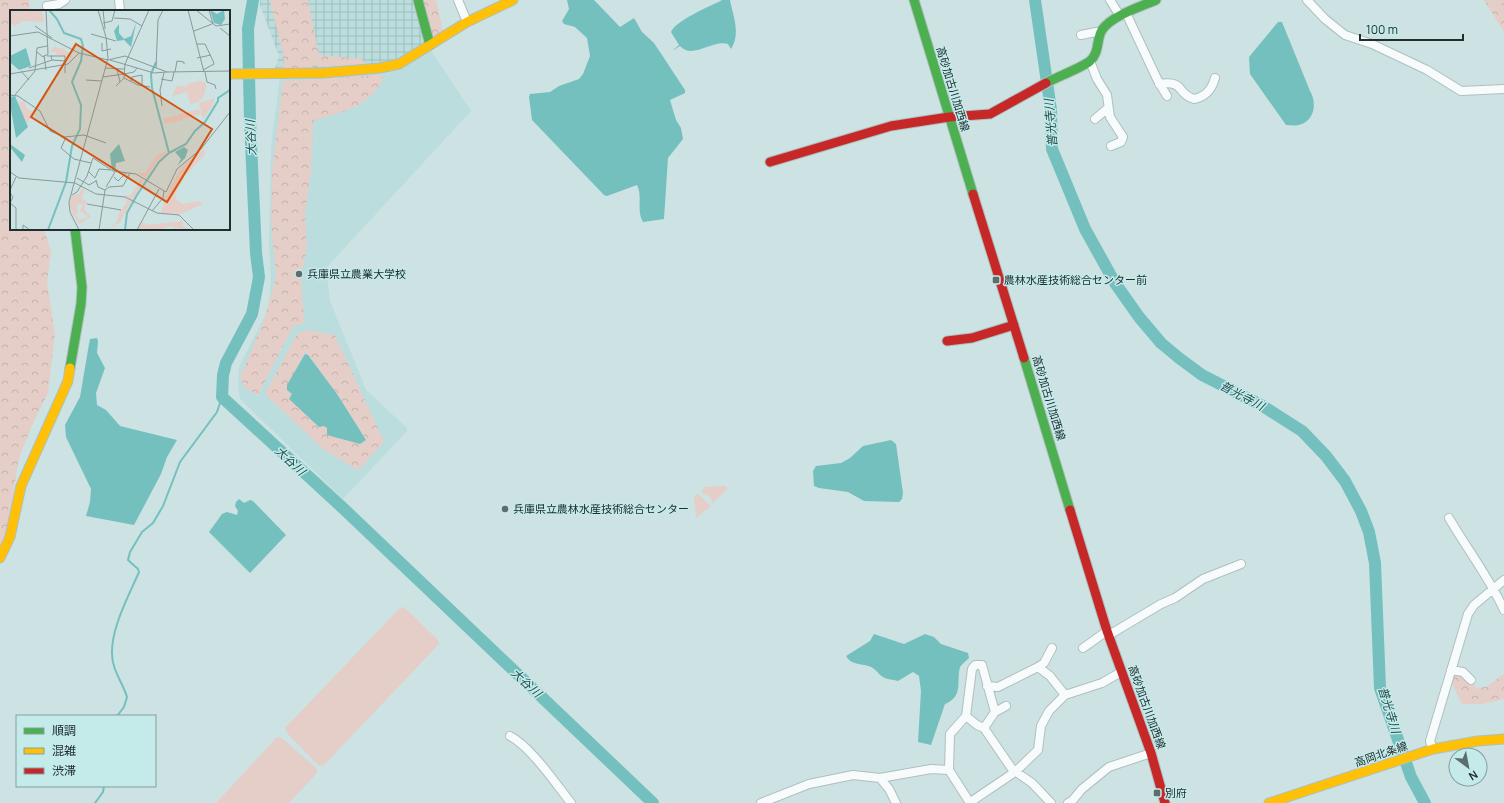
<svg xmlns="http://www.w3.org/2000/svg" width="1504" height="803" viewBox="0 0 1504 803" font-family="Manrope,'Noto Sans JP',sans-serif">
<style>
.built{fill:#bdd}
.industrial{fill:url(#industrial-grid)}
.grass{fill:#e5cec8}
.forest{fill:url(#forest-crowns);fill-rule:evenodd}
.water{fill:#74c0bf}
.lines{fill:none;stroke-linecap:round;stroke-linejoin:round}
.stream{stroke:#74c0bf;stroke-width:2}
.river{stroke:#74c0bf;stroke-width:12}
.street-casing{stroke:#afbfbf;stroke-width:10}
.fast-casing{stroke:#afbfbf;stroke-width:11}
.slow-casing{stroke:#afbfbf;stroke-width:11}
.jam-casing{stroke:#afbfbf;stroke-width:11}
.street{stroke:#f8fbfb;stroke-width:8}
.fast{stroke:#4caf50;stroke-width:9}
.slow{stroke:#ffc107;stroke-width:9}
.jam{stroke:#c62828;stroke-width:9}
.poi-dot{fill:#5d6d6d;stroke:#c5eaea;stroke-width:1.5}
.labels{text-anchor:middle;stroke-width:3;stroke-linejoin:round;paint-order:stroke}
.street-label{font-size:11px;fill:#202e2e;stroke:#c5eaea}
.poi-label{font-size:11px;fill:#202e2e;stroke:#c5eaea;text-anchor:start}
.water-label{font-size:12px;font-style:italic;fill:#234f4f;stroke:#c5eaea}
.inset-river{fill:none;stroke:#74c0bf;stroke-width:2}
.inset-road{fill:none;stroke:#889a9a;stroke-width:1}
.view{fill:#d4550f;fill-opacity:0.15;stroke:#d4550f;stroke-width:2}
.inset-edge{fill:none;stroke:#202e2e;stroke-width:2}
</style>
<defs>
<pattern id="industrial-grid" width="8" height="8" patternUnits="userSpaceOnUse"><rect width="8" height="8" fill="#bdd"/><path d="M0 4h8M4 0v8" fill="none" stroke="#a0bebe"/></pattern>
<pattern id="forest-crowns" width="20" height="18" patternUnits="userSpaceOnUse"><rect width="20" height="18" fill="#e5cec8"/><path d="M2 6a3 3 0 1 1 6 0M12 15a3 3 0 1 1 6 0" fill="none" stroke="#c4b1ac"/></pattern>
</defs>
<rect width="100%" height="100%" fill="#cde2e2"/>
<path class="built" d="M 430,49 L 471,111 L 326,268 L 330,301 L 366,390 L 407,428 L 407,431 L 343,499 L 240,399 L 238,387 L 239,367 L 268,310 L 271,280 L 269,245 L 271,147 L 280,77 Z"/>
<path class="industrial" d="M 260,0 L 415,0 L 423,43 L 395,61 L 362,67 L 275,69 L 279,56 L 260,5 Z"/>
<path class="grass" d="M 726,486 L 727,489 L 713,503 L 710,497 L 701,492 L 705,487 Z
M 698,494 L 711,506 L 696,518 L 694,496 Z
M 404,607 L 438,640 L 439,644 L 324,765 L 318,765 L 287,733 L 285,728 L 400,608 Z
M 277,737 L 282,738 L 317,769 L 317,773 L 289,803 L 216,803 Z"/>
<path class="forest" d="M 0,0 L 29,0 L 30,11 L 11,11 L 11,229 L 44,229 L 51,251 L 47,283 L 55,334 L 48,393 L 33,423 L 19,458 L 6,536 L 0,552 Z
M 270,0 L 308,0 L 319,55 L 363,59 L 365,64 L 283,69 L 284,58 Z
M 422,0 L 436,0 L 443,31 L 437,35 L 430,35 Z
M 1484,0 L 1504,0 L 1504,32 Z
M 378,75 L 384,78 C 367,109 343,111 313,121 L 311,171 L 305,214 L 307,248 L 301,276 L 304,322 L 293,327 L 290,332 L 258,395 L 245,388 L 240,377 L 264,321 L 276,277 L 271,222 L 272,172 L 283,81 Z
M 307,330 L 335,335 L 384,442 L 358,470 L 323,449 L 267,396 L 266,392 L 297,334 ZM 305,353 L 308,354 L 336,393 L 366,439 L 327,434 L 327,428 L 324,425 L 319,427 L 289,398 L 292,393 L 287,389 L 287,385 Z
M 1453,673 L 1462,673 L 1477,688 L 1486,687 L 1504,674 L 1504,699 L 1483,704 L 1462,704 L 1452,684 Z"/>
<path class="water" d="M 567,0 L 594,0 L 620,27 L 634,18 L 642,32 L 654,43 L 685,90 L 685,93 L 670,100 L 676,120 L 681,128 L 683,139 L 668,158 L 664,219 L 643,222 C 636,210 643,197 637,185 L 607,196 L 604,195 L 532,120 L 529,97 L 530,94 L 550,92 L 559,86 L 579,79 L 583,74 L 590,56 L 587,38 L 575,27 L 564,24 L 562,21 L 569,9 Z
M 722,0 L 730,0 C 733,16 741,34 731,49 L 728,44 C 713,39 692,60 680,46 L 672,51 L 679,45 L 671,32 C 676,20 709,7 722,0 Z
M 1278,22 L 1282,22 L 1310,91 C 1317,103 1315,121 1299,125 C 1295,126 1290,125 1286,125 L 1250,74 L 1249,57 Z
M 97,338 L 98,341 L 97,353 L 105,368 L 96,393 L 97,405 L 106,410 L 120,426 L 177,440 L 167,457 L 161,474 L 134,525 L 86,516 L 90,502 L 91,489 L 66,437 L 65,425 L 80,397 L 89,344 L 90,339 Z
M 305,354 L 308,355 L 337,394 L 366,440 L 360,444 L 327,435 L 327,428 L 324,426 L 319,427 L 289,399 L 292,394 L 287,390 L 287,385 Z
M 891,440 L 896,444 L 903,493 L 902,499 L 899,502 L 864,501 L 848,492 L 819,488 L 814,486 L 813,471 L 816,466 L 841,463 L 850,458 L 863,446 Z
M 239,499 L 244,503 L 250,500 L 253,501 L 286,535 L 250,573 L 209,532 L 222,514 L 227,512 L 237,515 L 238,511 L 235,506 L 236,502 Z
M 874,634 L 904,644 L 925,634 L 934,637 L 941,644 L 968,653 L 969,658 C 966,661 962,664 960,667 C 956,682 964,696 945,704 L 931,745 L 918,742 L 921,691 L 919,676 L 913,672 L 898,681 C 893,679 887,680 883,677 C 879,675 876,669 871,667 C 862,663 852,666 846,656 L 870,641 Z"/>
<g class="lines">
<path class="stream" d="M 117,716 L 124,707 L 127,697 C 123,683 112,670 112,654 C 111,628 129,595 139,572 L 138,569 L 128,560 L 130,552 L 142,532 L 153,523 L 163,506 L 180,462 L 217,412 L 222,397
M 95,803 L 103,792 L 104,786"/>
<path class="river" d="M 253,0 L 248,29 L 250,121 L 256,253 L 259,277 L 252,314 L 226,363 L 223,375 L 222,397 L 345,510 L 653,803
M 1035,0 L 1051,110 L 1052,149 L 1085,229 L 1115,283 L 1139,317 L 1161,343 L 1179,358 L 1202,375 L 1261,405 L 1302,431 L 1326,456 L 1345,481 L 1361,511 L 1369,532 L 1375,563 L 1380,688 L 1411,777 L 1425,803"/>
<defs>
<path id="street" d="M 119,0 L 120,11
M 458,0 L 467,22
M 1110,0 L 1120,16
M 1307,0 L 1325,19 L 1345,35 L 1372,44 L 1427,70 L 1461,91 L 1504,89
M 47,6 L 59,4 L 65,0
M 1126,13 L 1158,81 L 1167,96
M 1081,35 L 1096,32 L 1101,33
M 1090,61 L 1097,79 L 1107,95 L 1110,117 L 1123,137 L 1121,142 L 1111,146
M 1159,84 C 1186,80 1176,94 1194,99 C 1205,97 1212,89 1215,78
M 1095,119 L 1108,108
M 1449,518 C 1467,549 1489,577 1504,610
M 1109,635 L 1161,604 L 1175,598 L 1203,579 L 1241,564
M 1083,648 L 1107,631
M 1038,667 L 1050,676 L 1065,695
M 1451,670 L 1463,672 L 1471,680
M 987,686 L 998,687 L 1038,667 L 1044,663 L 1052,648
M 995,712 L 1006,706
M 966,716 L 977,725 L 984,728 L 1012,769 L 1032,783 L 1051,803
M 510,736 C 531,747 556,784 571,803
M 1433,749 L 1430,741 L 1468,614 L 1474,605 L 1504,580
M 880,778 L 889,789 L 896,803
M 761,803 L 809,784 L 853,775 L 880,778 L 931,769 L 949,770
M 969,803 L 1015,772 L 1038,750 L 1041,726 L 1049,711 L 1065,695 L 1102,683 L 1121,672
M 970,803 L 949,770 L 950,734 L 966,716 L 972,669 L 975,665 L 982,665 L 995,712 L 984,728
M 1068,803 L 1072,801 L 1082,789 L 1109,767 L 1151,753"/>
<path id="fast" d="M 418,0 L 430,45
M 914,0 L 973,194
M 1046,83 C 1057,77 1083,67 1090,61 C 1100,52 1096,40 1102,30 C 1111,16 1142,6 1156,0
M 1024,358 L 1070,510
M 70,368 L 81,304 L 82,287 L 75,229"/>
<path id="slow" d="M 229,74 L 323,73 L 380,68 L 399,64 L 467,22 L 513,0
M 0,558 L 10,537 L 21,486 L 68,381 L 70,368
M 1269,803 L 1433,749 L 1478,741 L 1504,739"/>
<path id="jam" d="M 770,162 L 891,126 L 949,117 L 990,114 L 1046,83
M 973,194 L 1024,358
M 947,341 L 972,338 L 1014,325
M 1070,510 L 1107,631 L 1151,753 L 1165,803"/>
</defs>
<use href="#street" class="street-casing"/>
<use href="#fast" class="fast-casing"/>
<use href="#slow" class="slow-casing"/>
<use href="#jam" class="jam-casing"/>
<use href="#street" class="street"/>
<use href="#fast" class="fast"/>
<use href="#slow" class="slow"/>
<use href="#jam" class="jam"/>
</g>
<g class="poi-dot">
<circle cx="299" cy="274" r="4"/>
<rect x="992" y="276" width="8" height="8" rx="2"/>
<circle cx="505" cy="509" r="4"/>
<rect x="1153" y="789" width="8" height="8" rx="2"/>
</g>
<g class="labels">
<g class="street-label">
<text transform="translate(953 89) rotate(73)" y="4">高砂加古川加西線</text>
<text transform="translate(1049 398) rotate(73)" y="4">高砂加古川加西線</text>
<text transform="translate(1147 707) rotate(70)" y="4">高砂加古川加西線</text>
<text transform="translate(1381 754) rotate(-19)" y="4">高岡北条線</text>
</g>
<g class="poi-label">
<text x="307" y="278">兵庫県立農業大学校</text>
<text x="1004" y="284">農林水産技術総合センター前</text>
<text x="513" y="513">兵庫県立農林水産技術総合センター</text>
<text x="1165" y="797">別府</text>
</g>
<g class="water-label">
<text transform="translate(1051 123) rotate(-95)" y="4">普光寺川</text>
<text transform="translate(251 138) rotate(-92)" y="4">大谷川</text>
<text transform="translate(1242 396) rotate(28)" y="4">普光寺川</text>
<text transform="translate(290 461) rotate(43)" y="4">大谷川</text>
<text transform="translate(526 683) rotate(43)" y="4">大谷川</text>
<text transform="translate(1389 710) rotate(73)" y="4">普光寺川</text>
</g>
</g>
<g transform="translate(10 10)">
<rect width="220" height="220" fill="#cde2e2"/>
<path d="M 190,71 L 196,73 L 196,76 L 194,86 L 188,92 L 180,94 L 177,82 L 162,86 L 167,75 L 176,77 L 179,73 ZM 205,88 L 202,96 L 193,109 L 189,93 ZM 189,99 L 191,104 L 173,109 L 172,107 L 172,110 L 154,114 L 153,109 Z" fill="#e5cec8"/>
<path d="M 0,0 L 32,0 L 34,12 L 12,11 L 4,17 L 4,14 L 0,15 ZM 44,37 L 54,39 L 64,48 L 57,46 L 56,50 L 56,47 L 46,45 L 46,42 L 39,42 ZM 15,91 L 16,98 L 23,102 L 22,109 L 19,109 L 18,114 L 12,105 L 9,92 ZM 194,138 L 195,144 L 175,166 L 165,184 L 166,189 L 172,194 L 190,191 L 193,194 L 170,204 L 151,203 L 154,190 L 171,158 ZM 156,141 L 156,144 L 147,151 L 136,168 L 127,163 L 135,163 L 147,145 ZM 127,166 L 134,170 L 123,190 L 112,186 L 121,185 L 123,182 L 131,169 ZM 72,178 L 75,180 L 71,188 L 77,192 L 74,199 L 81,207 L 69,214 L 64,206 L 67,205 L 69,210 L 78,207 L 71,201 L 69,202 L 73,195 L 70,193 L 67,195 L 68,203 L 63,206 L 60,196 L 61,186 L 69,184 ZM 103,187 L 122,191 L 110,212 L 98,220 L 106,213 L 110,201 L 117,193 L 116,190 ZM 173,211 L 173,216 L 179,219 L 163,218 L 162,216 L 148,220 L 127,220 L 132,212 L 137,215 Z" fill="#e5cec8"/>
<path d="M 200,0 L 207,4 L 214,0 L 215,9 L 211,15 L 204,13 ZM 126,13 L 121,37 L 114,30 L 107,31 L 104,21 L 109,14 L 109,23 L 114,29 L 121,26 ZM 16,38 L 21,56 L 9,60 L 1,53 L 0,46 ZM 5,86 L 18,117 L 6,128 L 0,94 L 0,87 ZM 0,134 L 15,145 L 12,152 L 0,137 ZM 109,134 L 115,151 L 106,153 L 105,161 L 102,160 L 100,144 ZM 174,137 L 178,140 L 175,148 L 167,156 L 171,149 L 165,142 Z" fill="#74c0bf"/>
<path class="inset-river" d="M 159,143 L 176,134 L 185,121 L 195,112 L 208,91 L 208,88 L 220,80M 38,220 L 56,172 L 62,136 L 70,119 L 71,95 L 62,72 L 71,51 L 73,36 L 71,29 L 54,23 L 47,9 L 39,0M 115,220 L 117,203 L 127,185 L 149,152 L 159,143 L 142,78 L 141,64 L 146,52"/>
<path class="inset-road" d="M 93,0 L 95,19M 178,0 L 194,62M 186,0 L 206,16 L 220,14M 199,0 L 203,14M 104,8 L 120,9 L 132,16M 93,13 L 102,11 L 105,0M 25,16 L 42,28M 210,18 L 220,26M 184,21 L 202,14M 81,24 L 106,31M 0,26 L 28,22 L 69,43 L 98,50 L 115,46 L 157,62 L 220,61M 92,33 L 92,41 L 101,39M 187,34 L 195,34 L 203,51 L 204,54 L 193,60M 27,42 L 33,47 L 38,44 L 36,0M 34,45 L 36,60M 37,46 L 55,46 L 55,63M 41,46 L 42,50 L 55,51M 187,48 L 201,45M 100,50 L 144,63 L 157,62M 115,54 L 139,0M 19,58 L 42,50M 95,58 L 114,59M 146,58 L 148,10 L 153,0M 107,59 L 110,72M 11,61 L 19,70M 165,62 L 167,51 L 174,52 L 174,54M 195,62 L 197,72 L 205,75 L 206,79M 0,64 L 58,54 L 69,43M 114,64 L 124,62 L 127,58M 93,67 L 114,64M 114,68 L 128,75 L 140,77M 151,69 L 162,71 L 164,62M 76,70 L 92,71M 121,71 L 122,67 L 132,65 L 132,76M 106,76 L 114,68 L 115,54M 0,85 L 8,86 L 30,101 L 40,121 L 55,127 L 74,125 L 96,133M 5,85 L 25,61 L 27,38 L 37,36M 152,96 L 150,80 L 154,63M 56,127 L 51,138 L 64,149 L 81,153M 0,162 L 9,168 L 65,173 L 86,184 L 115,187 L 147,203 L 169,205 L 184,220M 79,162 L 85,168 L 89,159 L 101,160M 104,167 L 108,171 L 116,163M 67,168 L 79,175 L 86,171M 86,170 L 88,177 L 95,180M 96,177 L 105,162M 0,180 L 6,167M 0,183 L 3,187 L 0,193 L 6,198 L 6,220M 62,185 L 67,182 L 77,166 L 83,148 L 103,161 L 126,164 L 156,182 L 167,159 L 191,139 L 220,102M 77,194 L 111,200M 142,201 L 153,188 L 154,181M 13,220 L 13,215 L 20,220M 69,220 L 60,202 L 59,192 L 98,48 L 96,27 L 88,0M 89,220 L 95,180 L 99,177 L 113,176 L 120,163M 127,220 L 149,179"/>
<path class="view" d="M 66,34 L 202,119 L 157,192 L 21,107 Z"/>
<rect width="220" height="220" class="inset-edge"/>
</g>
<rect x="16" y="715" width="140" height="72" fill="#c5eaea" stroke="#839f9f"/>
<rect x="24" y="728" width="20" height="6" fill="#4caf50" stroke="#839f9f"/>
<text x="52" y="735" font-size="12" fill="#202e2e">順調</text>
<rect x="24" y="748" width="20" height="6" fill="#ffc107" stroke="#839f9f"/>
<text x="52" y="755" font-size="12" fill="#202e2e">混雑</text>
<rect x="24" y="768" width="20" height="6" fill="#c62828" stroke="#839f9f"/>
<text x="52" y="775" font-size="12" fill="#202e2e">渋滞</text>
<g transform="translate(1468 767) rotate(148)"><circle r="19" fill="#c5eaea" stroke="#839f9f"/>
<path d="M0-3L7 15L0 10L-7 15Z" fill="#5d6d6d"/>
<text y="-6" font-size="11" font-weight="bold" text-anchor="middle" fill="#202e2e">N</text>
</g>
<path d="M1360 34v6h103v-6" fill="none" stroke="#202e2e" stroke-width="2"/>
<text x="1366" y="34" font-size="12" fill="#202e2e" stroke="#c5eaea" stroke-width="3" paint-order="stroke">100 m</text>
</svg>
